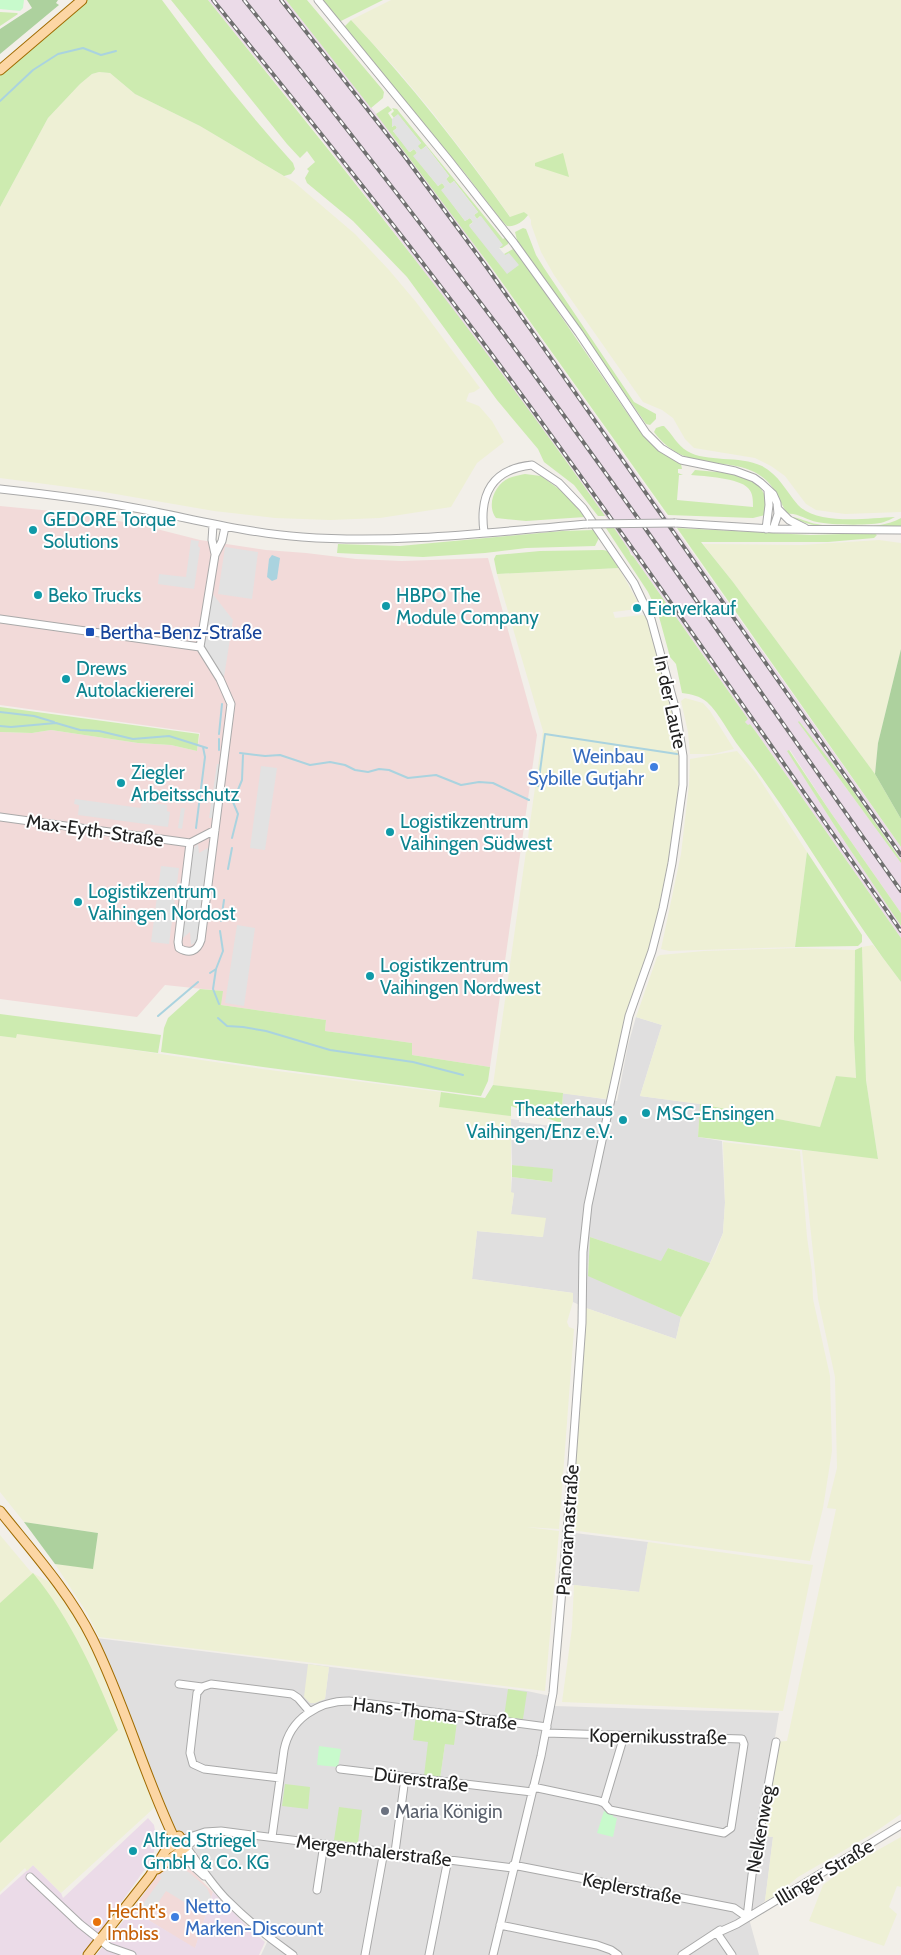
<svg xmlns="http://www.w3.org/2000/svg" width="901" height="1955" viewBox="0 0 901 1955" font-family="Cabin,sans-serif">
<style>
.residential{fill:#e0dfdf;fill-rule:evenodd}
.commercial{fill:#f2dad9}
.industrial{fill:#ebdbe8}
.farmland{fill:#eef0d5}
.grass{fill:#cdebb0}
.forest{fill:#add19e}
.park{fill:#c8facc}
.parking{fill:#e2e2e2}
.water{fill:#aad3df}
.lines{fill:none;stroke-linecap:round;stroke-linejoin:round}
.stream{stroke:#aad3df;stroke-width:2}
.minor-casing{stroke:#a9a9a9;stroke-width:9}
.major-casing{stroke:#a06b00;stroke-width:11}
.minor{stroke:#fff;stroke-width:7}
.major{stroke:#fcd6a4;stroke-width:9}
.rail-casing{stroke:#707070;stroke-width:4}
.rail{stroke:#fff;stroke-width:2;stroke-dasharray:5.5;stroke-linecap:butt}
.minor-bridge-casing{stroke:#a9a9a9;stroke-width:9;stroke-linecap:butt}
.minor-bridge{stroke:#fff;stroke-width:7}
.culture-dot{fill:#0f9aa8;stroke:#fff;stroke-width:2}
.transit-dot{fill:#1a4fb4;stroke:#fff;stroke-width:2}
.shop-dot{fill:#3f7fe0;stroke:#fff;stroke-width:2}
.worship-dot{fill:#6b7280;stroke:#fff;stroke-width:2}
.food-dot{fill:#e8710a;stroke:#fff;stroke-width:2}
.labels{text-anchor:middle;stroke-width:4;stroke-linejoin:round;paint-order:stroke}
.culture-label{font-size:19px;fill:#0d838f;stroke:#fff;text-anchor:start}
.transit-label{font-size:19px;fill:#164399;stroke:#fff;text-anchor:start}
.street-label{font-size:19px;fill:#222;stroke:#fff}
.shop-label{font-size:19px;fill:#366cbe;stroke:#fff;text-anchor:end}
.worship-label{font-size:19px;fill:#5b616d;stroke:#fff;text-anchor:start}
.food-label{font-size:19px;fill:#c56008;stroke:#fff;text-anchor:start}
</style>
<rect width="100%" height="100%" fill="#f2efe9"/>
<path class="residential" d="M 636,1017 L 662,1025 L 640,1096 L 700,1104 L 698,1137 L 722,1141 L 725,1203 L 723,1233 L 710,1263 L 668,1248 L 662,1262 L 590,1237 L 588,1275 L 681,1317 L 676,1339 L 586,1308 L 573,1302 L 573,1293 L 472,1279 L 477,1231 L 543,1237 L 511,1214 L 514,1193 L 511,1193 L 512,1177 L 551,1182 L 553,1170 L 512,1165 L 511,1119 L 519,1120 L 519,1122 L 561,1127 L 563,1093 L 617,1101 L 628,1045 Z
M 567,1532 L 648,1542 L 640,1592 L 563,1584 Z
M 96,1638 L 527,1691 L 555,1697 L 554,1706 L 779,1713 L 759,1835 L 773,1837 L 765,1901 L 748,1915 L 759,1955 L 261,1955 L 269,1938 L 255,1927 L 178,1840 ZM 329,1667 L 325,1699 L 319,1701 ZM 428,1742 L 445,1744 L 440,1778 Z"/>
<path class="commercial" d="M 0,506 L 73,513 L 141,525 L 200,540 L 266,550 L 306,553 L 356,559 L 402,561 L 488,558 L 537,735 L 490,1067 L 412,1055 L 412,1043 L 325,1031 L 326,1020 L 221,1005 L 222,991 L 165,985 L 137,1017 L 0,999 L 0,732 L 32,733 L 51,730 L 138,743 L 171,745 L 197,751 L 200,733 L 0,705 Z
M 170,1862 L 177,1862 L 192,1871 L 213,1892 L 195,1949 L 132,1910 L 158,1874 Z"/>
<path class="industrial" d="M 208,0 L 286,0 L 364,98 L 451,212 L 901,847 L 901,860 L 849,785 L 798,722 L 901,863 L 901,913 L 829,810 L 790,750 L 788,752 L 845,842 L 901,926 L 901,938 L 756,732 L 750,724 L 748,726 L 745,722 L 748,719 L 565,459 L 404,245 L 319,136 Z
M 148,1818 L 154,1825 L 156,1836 L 154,1852 L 150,1862 L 89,1948 L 81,1955 L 0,1955 L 0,1895 L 33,1865 L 61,1893 L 63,1898 Z
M 213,1892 L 252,1931 L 265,1942 L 259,1955 L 96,1955 L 132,1910 L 195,1948 Z"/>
<path class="farmland" d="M 391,0 L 901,0 L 901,512 L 845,514 L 816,510 L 806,504 L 785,476 L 771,466 L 755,458 L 694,448 L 685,439 L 673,418 L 662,410 L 643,402 L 554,275 L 541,252 L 531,224 L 531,220 L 528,215 L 524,212 L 511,218 L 473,165 L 433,113 L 399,72 L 351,20 Z
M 99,72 L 110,73 L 135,94 L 200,126 L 294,182 L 355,234 L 389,270 L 416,302 L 480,388 L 474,392 L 469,393 L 466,401 L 479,406 L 492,421 L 504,442 L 477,463 L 451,507 L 380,518 L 330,520 L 275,518 L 214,511 L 98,491 L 0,478 L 0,207 L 48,118 L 80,84 L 92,74 Z
M 879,540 L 901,543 L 901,649 L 878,743 L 875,774 L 733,582 L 703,544 L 801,545 Z
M 619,568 L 640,606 L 635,608 L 637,609 L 613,612 L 615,618 L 642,615 L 646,616 L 649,621 L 672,706 L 681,763 L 669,864 L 659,909 L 649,948 L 632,1003 L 627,1008 L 607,1099 L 493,1085 L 543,731 L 497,574 Z
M 685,698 L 703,703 L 710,711 L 734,749 L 713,754 L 690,754 L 688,732 L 681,701 Z
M 737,751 L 755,772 L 807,852 L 795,947 L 669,951 L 661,949 L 681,854 L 689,785 L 690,759 Z
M 873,945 L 901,982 L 901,1814 L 872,1834 L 798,1877 L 775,1896 L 765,1901 L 773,1837 L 759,1835 L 776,1742 L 787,1741 L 836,1509 L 827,1508 L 837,1468 L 835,1377 L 818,1299 L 802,1150 L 878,1158 L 866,1080 L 862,947 Z
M 798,948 L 855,950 L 854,1039 L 856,1079 L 836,1076 L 820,1127 L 700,1104 L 640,1096 L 662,1025 L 636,1017 L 657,957 L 660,955 L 704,951 Z
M 17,1033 L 262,1069 L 441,1092 L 440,1107 L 511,1116 L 511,1192 L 514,1193 L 511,1214 L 546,1218 L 543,1237 L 477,1231 L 472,1279 L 573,1293 L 573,1302 L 567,1322 L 569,1327 L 574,1329 L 559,1529 L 526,1527 L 559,1531 L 545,1691 L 99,1637 L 87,1613 L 55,1564 L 93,1568 L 98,1533 L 24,1522 L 0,1492 L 0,1036 L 16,1038 Z
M 723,1142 L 800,1151 L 807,1237 L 812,1272 L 813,1299 L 830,1376 L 832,1451 L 823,1508 L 810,1561 L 570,1530 L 586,1308 L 676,1339 L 681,1317 L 716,1252 L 723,1233 L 725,1203 Z
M 0,1535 L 31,1572 L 51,1583 L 84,1630 L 110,1687 L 155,1807 L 61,1893 L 33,1865 L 27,1871 L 25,1868 L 0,1892 Z
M 648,1542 L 813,1565 L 783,1711 L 562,1702 L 572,1628 L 574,1585 L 639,1592 Z
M 308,1664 L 329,1667 L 325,1699 L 315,1703 L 310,1703 L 304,1697 Z
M 901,1837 L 901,1887 L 897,1886 L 889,1907 L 897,1914 L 884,1946 L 809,1921 L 823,1885 L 844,1869 Z"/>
<path class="grass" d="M 87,0 L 162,0 C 203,56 246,111 293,163 L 295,169 L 291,174 L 284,176 L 200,126 L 135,94 L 110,73 L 99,72 L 92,74 L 80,84 L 48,118 L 0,207 L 0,75 Z
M 171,0 L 208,0 C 344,168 482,340 605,516 L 598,516 L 574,485 L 544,462 L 538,449 L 497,400 L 407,277 L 353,221 L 307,183 L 305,178 L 309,171 L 307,169 L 315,162 L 307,151 L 300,158 L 287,144 Z
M 286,0 L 307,0 L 382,89 L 384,92 L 383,98 L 371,108 Z
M 321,0 L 383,0 L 339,22 Z
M 0,12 L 17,13 L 18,14 L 0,26 Z
M 351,20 C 410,83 461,148 510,217 L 524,212 L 528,215 C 523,222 515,227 507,226 L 502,221 L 464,172 L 345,29 L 345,26 Z
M 388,106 L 392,110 L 388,113 L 392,119 L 392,127 L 395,125 L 397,128 L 393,131 L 410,152 L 414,149 L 417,153 L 414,156 L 438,186 L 442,183 L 445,187 L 442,190 L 465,221 L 470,218 L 473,222 L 469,225 L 505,256 L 504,254 L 513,249 L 517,252 L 636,426 L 652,444 L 681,464 L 682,469 L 678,469 L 678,473 L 683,475 L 679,475 L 677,500 L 753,507 C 753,500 753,493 748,488 C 739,478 704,476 691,475 L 695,470 L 739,474 L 759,485 L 767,499 L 765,515 L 753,518 L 668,515 L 491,267 L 376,114 Z
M 392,108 L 397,109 L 400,113 L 503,239 L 506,237 L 508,240 L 508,244 L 502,248 L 499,248 L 502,245 L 480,216 L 477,219 L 474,215 L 478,212 L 454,181 L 450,184 L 446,179 L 449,176 L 426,146 L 421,150 L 417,146 L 421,143 L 398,115 L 394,118 L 391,114 L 394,111 Z
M 563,153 L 569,177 L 535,166 L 535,163 Z
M 523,228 L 526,229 L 536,255 L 544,268 L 628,393 L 634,402 L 656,414 L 656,419 L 650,425 L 646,424 L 517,240 L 515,232 Z
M 662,426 L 664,426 C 672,434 678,446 687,451 C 707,463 739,455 762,466 C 779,475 786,491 798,505 C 818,526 868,518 895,517 C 891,519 887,521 884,522 C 871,526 830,525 817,522 C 807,520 796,512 787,514 C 781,503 776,490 767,481 C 736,451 688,478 654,432 L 656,428 Z
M 525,474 L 541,476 L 563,492 L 585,517 L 526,521 L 496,518 C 486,505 495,484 509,478 C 514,476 520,475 525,474 Z
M 791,517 C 799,517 808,523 817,524 C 841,529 879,530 901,518 L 901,526 C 865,527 823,534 791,517 Z
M 606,528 L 614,528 L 629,550 L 631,555 L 633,556 L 748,719 L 745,722 L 748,725 L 750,724 L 756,732 L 901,938 L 901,982 C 843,907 798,823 740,748 C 729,734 720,714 707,702 C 700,696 691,694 682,693 L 676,664 L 670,657 L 658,613 L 648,592 Z
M 677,528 L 811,535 L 874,533 L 877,535 L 874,538 L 828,542 L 701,542 L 733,582 L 875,774 L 901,819 L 901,847 Z
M 594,530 L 599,538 L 595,546 L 526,548 L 485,553 L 423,557 L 337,553 L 338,544 L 400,546 L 562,531 Z
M 603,550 L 608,551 L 619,568 L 497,574 L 494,559 L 496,555 L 540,551 Z
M 0,707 L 199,734 L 197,751 L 171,745 L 138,743 L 51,730 L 32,733 L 0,732 Z
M 799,721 L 849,785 L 901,860 L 901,863 L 798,722 Z
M 789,750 L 829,810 L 901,913 L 901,926 L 845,842 L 787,751 Z
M 807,852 L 862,935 L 862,942 L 858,946 L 795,947 Z
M 862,947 L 866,1080 L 878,1159 L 698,1137 L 700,1104 L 820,1127 L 836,1076 L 856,1078 L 854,1039 L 855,950 Z
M 200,989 L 223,991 L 221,1005 L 326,1020 L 325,1031 L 412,1043 L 412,1055 L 490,1067 L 488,1081 L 481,1096 L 263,1067 L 161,1052 L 164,1028 L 168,1018 Z
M 0,1014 L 161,1035 L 158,1053 L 17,1034 L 16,1038 L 0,1036 Z
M 493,1085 L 563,1093 L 561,1123 L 511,1106 L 511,1116 L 439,1107 L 441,1092 L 485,1098 Z
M 512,1165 L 553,1169 L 552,1182 L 512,1177 Z
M 590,1237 L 661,1261 L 668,1248 L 710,1263 L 681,1317 L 588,1276 Z
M 33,1573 C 71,1619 96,1675 118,1730 L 0,1843 L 0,1603 Z
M 508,1689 L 527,1692 L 523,1719 L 504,1717 Z
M 416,1715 L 457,1721 L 454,1745 L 445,1744 L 440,1779 L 424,1776 L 428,1742 L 413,1740 Z
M 285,1784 L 310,1787 L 308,1809 L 282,1806 Z
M 339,1807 L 362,1810 L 358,1843 L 334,1840 Z"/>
<path class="forest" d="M 27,0 L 58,0 L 56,3 L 59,5 L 0,54 L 0,29 L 32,8 Z
M 901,649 L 901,819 L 875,774 L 878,743 Z
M 24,1522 L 98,1533 L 93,1569 L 55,1564 Z"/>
<path class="park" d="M 0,0 L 24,0 L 23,8 L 20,11 L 0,9 Z
M 319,1746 L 341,1749 L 338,1767 L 317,1765 Z
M 604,1811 L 614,1813 L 613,1817 L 617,1818 L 613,1837 L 597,1833 Z"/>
<path class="parking" d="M 398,114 L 421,143 L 418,146 L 421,150 L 426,146 L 449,176 L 446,179 L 450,184 L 454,181 L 478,212 L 474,215 L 477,219 L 481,216 L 503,245 L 499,248 L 505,255 L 509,253 L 519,265 L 507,274 L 469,226 L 473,222 L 470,218 L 465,221 L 441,190 L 445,187 L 442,183 L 438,186 L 413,156 L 417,153 L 414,149 L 409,152 L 393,131 L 397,128 L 395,125 L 392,127 L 392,119 Z
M 191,540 L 199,541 L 198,546 L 200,548 L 194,589 L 158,584 L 159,574 L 186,577 Z
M 225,547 L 258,552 L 252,599 L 218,594 Z
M 212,593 L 233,620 L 224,677 L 203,649 Z
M 217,764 L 222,764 L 214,818 L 209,818 Z
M 261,766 L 277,768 L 265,850 L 250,848 Z
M 75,799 L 141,808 L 142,802 L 167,805 L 167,811 L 170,812 L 168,827 L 78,815 L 79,805 L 74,804 Z
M 181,808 L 185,808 L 182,829 L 178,828 Z
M 198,844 L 199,853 L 213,845 L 201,940 L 191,945 L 190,932 L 178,942 L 189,852 Z
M 161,866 L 179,868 L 169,944 L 151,942 Z
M 237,925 L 255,928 L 244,1006 L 225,1003 Z
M 570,1129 L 593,1136 L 592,1141 L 569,1137 Z
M 171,1866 L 179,1867 L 190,1873 L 207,1888 L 211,1897 L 204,1914 L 166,1891 L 150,1915 L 140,1908 L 161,1879 L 160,1875 Z"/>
<path class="water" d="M 272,555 L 280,558 L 277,579 L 272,581 L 267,577 L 269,559 Z"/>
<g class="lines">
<path class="stream" d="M 0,101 L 33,70 L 58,54 L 83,48 L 101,55 L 116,51
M 0,712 L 34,716 L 54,722
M 0,726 L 11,727 L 56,723 L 80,730 L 99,731 L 133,739 L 169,736 L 207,748
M 219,734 L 222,704
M 219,739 L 219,750
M 240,753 L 265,756 L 280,755 L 310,765 L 330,762 L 345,765 L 355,770 L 368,772 L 379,769 L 389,770 L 408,778 L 436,775 L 461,785 L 479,782 L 493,783 L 529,800
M 538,786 L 545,734 L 677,754
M 196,828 L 205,757 L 203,747
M 232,838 L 238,814 L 233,802 L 242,780 L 243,755
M 228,869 L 232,848
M 221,921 L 224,900
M 210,973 L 216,969
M 219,1004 L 213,989 L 216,969 L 223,951 L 220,931
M 158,1016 L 198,982
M 218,1018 L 227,1026 L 243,1027 L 266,1031 L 330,1050 L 413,1062 L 463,1075"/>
<defs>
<path id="minor" d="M 318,0 L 448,159 L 514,243 L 579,333 L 646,433 L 661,448 L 681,460 L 735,471 L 754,478 L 761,483 L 773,494 L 777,503 L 778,514 L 773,529
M 0,489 C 45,494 90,499 135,508 C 190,518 245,533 302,537 C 397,544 493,532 588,524
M 778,509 L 789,520 L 805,528
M 675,523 L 773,529 L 901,530
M 213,525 L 212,540 L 215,554
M 766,529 L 769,505 L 768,491
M 484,532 C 479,494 492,469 532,465 L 559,483 L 583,508 L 634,583 L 651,619 L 676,711 L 683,756 L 683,785 L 672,863 L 663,908 L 652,951 L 629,1016 L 588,1205 L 583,1252 L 582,1323 L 567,1532 L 553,1693 L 541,1756 L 493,1955
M 0,619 L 200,647
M 0,817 L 190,843
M 190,843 L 178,942 L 179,948 C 189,954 197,952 201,940 L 231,704 L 220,679 L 200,647 L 215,555 L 222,541 L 225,527
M 190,843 L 215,830
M 179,1684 L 202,1687
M 340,1769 L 532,1792
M 280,1778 L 204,1769 L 193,1764 L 190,1753 L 197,1693 L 202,1687 L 211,1684 L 292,1694 L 298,1698 L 310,1712
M 533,1787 L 599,1801 L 604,1803 L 610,1810 L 724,1833 L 731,1828 L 744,1744 L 742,1739 L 546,1733
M 604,1803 L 624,1736
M 201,1835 L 186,1847 C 199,1864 211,1884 227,1900 C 247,1920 269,1938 293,1955
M 272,1837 L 284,1750 C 290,1719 318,1701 349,1701 L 547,1727
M 181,1840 L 205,1832 L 221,1831 L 513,1868
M 178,1846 L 193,1866 L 204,1876
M 395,1852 L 405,1778
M 513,1865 L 734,1908 L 747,1917
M 30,1877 L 80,1924 L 109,1947 L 132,1955
M 317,1890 L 324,1844
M 747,1917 L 752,1875 L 776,1742
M 500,1925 L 597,1945 L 611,1950 L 618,1955
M 717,1933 L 737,1924 L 901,1825
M 717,1933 L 732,1955
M 365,1955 L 384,1851
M 429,1955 L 448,1859
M 682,1955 L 720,1930"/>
<path id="major" d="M 0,70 L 82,0
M 0,1511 C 32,1551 69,1592 92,1638 C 125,1704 144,1776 176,1842
M 157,1869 L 186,1847 L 179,1836
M 88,1955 L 150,1876 L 166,1850 L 181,1840"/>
</defs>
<use href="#minor" class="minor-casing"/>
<use href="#major" class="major-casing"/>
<use href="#minor" class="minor"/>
<use href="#major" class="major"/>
<defs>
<path id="rail" d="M 213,0 C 307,116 401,232 490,352 C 631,542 765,738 901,931
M 244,0 C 333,110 419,221 504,334 C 640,517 769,705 901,891
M 281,0 L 405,157 L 488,269 L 901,855"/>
</defs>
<use href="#rail" class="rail-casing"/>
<use href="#rail" class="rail"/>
<defs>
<path id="minor-bridge" d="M 588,524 L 675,523"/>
</defs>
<use href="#minor-bridge" class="minor-bridge-casing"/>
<use href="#minor-bridge" class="minor-bridge"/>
</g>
<g class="culture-dot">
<circle cx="33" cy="530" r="5"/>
<circle cx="38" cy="595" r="5"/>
<circle cx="386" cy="606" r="5"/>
<circle cx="637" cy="608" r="5"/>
<circle cx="66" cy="679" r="5"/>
<circle cx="121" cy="783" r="5"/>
<circle cx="390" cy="832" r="5"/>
<circle cx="78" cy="902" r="5"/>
<circle cx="370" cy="976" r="5"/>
<circle cx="646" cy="1113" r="5"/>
<circle cx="623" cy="1120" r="5"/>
<circle cx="133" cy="1851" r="5"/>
</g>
<rect class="transit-dot" x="85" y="627" width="10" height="10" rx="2.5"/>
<g class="shop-dot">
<circle cx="654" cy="767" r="5"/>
<circle cx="175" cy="1917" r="5"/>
</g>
<circle class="worship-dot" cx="385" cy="1811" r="5"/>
<circle class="food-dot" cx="97" cy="1922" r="5"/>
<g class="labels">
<g class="culture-label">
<text x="43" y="526">GEDORE Torque<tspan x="43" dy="22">Solutions</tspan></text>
<text x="48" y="602">Beko Trucks</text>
<text x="396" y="602">HBPO The<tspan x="396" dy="22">Module Company</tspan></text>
<text x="647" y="615">Eierverkauf</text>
<text x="76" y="675">Drews<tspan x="76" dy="22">Autolackiererei</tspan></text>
<text x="131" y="779">Ziegler<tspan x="131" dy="22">Arbeitsschutz</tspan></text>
<text x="400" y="828">Logistikzentrum<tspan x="400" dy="22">Vaihingen Südwest</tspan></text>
<text x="88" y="898">Logistikzentrum<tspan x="88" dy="22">Vaihingen Nordost</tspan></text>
<text x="380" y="972">Logistikzentrum<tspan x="380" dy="22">Vaihingen Nordwest</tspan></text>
<text x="613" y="1116" text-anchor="end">Theaterhaus<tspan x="613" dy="22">Vaihingen/Enz e.V.</tspan></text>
<text x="656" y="1120">MSC-Ensingen</text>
<text x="143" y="1847">Alfred Striegel<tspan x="143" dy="22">GmbH &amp; Co. KG</tspan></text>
</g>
<g class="transit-label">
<text x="100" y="639">Bertha-Benz-Straße</text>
</g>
<g class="street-label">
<text transform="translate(671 702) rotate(78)" y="7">In der Laute</text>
<text transform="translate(95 830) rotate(8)" y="7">Max-Eyth-Straße</text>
<text transform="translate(567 1530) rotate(-86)" y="7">Panoramastraße</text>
<text transform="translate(435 1713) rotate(7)" y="7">Hans-Thoma-Straße</text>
<text transform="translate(658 1736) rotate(1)" y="7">Kopernikusstraße</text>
<text transform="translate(421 1779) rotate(7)" y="7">Dürerstraße</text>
<text transform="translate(760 1829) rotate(-80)" y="7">Nelkenweg</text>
<text transform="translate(374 1850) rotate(7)" y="7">Mergenthalerstraße</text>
<text transform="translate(824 1872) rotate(-31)" y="7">Illinger Straße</text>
<text transform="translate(632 1888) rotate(11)" y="7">Keplerstraße</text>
</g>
<g class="shop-label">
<text x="644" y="763">Weinbau<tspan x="644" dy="22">Sybille Gutjahr</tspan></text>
<text x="185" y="1913" text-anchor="start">Netto<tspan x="185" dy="22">Marken-Discount</tspan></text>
</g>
<g class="worship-label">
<text x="395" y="1818">Maria Königin</text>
</g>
<g class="food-label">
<text x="107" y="1918">Hecht's<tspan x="107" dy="22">Imbiss</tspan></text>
</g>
</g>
</svg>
